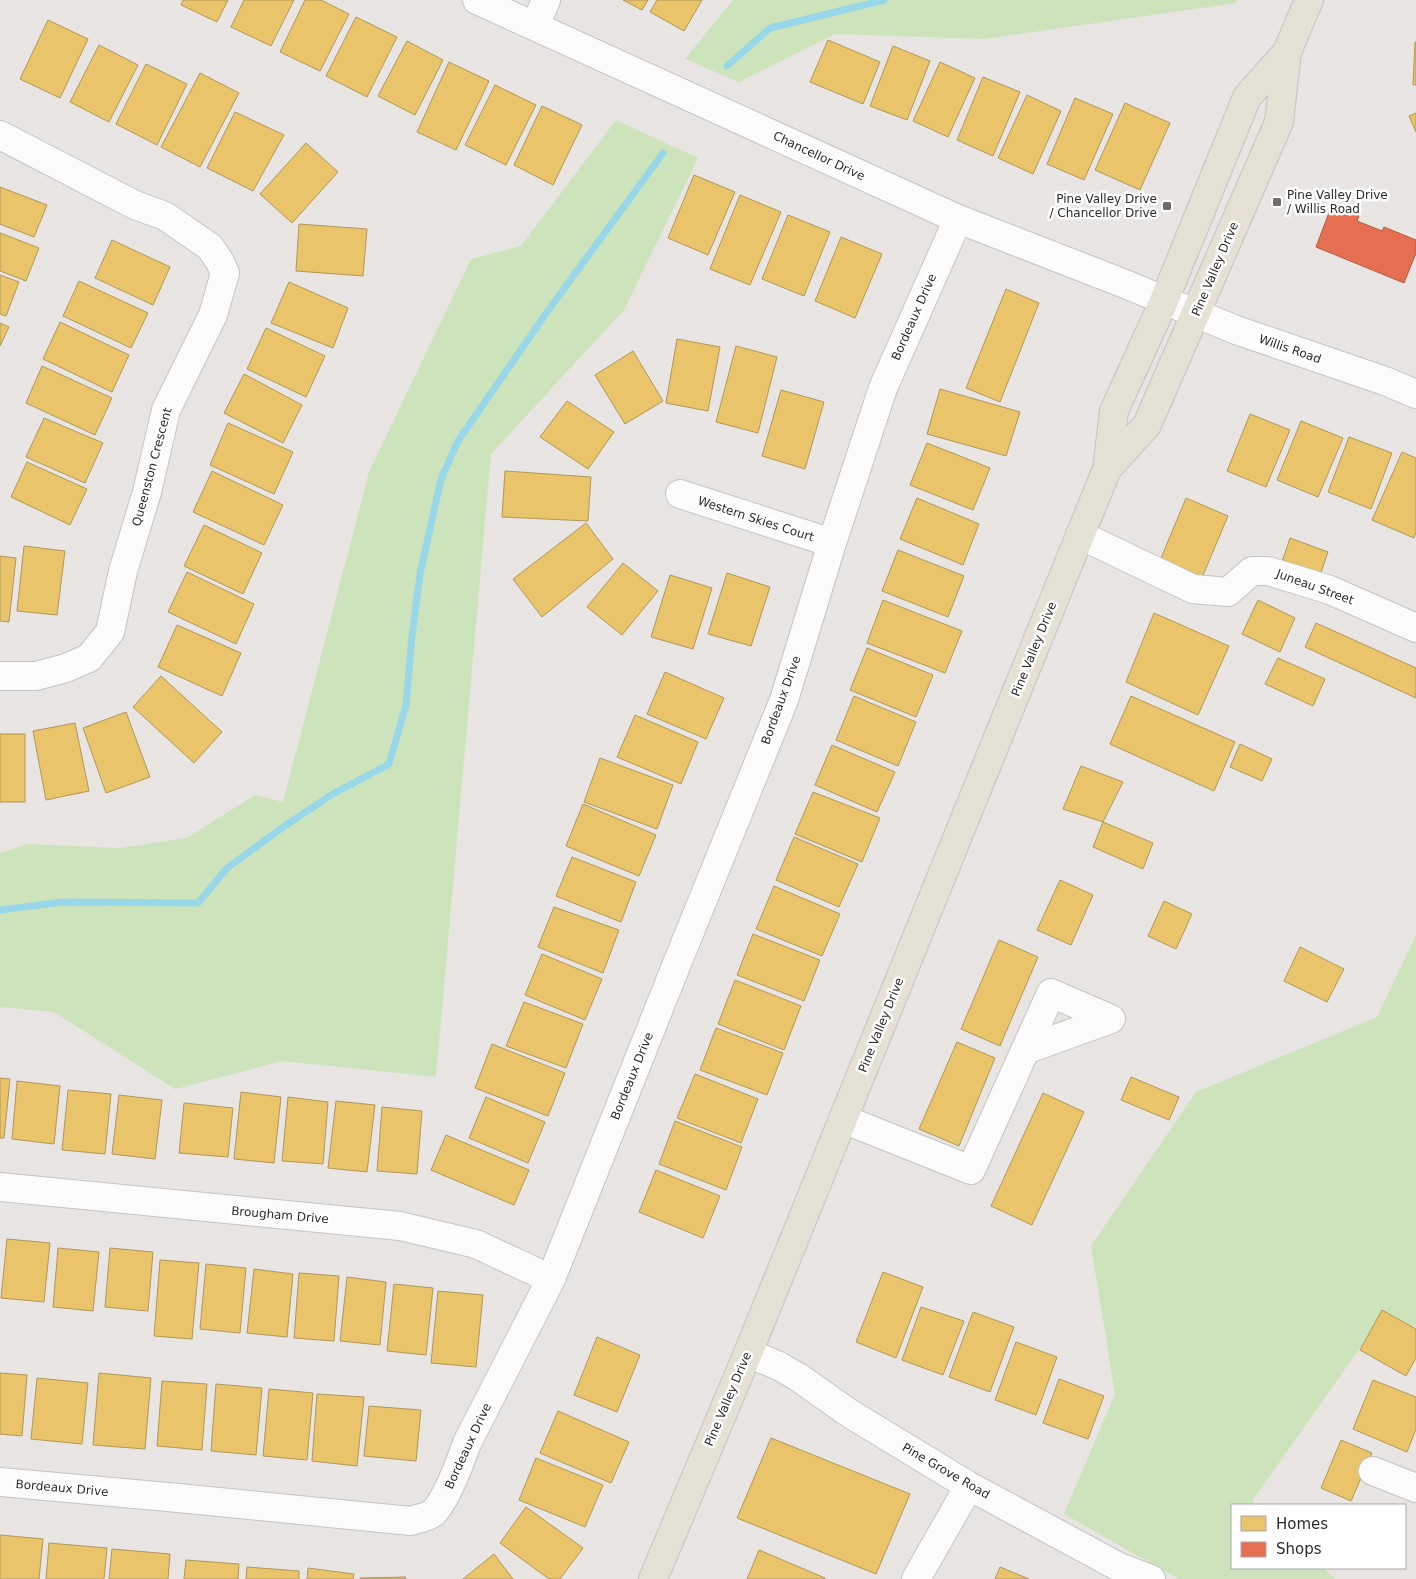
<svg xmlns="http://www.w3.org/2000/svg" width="1416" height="1579" viewBox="0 0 1416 1579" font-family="'DejaVu Sans',sans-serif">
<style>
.green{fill:#cde3bc}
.homes{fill:#e9c46a;stroke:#b09657}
.shops{fill:#e76f51;stroke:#af5b46}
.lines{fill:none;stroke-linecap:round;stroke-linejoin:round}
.stream{stroke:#97d7e8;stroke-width:7}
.minor-casing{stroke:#c4c4c4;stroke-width:30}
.major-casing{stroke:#c5c3c2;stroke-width:30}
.minor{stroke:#fcfbfb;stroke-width:28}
.major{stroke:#e5e1d5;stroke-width:28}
.poi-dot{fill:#6d6c6b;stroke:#fff;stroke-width:2}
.labels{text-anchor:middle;stroke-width:5;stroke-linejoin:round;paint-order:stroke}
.street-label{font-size:12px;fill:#2b2b2b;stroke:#fff}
.poi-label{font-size:12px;fill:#2b2b2b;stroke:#fff;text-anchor:start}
</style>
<rect width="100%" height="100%" fill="#e8e5e2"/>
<path class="green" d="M 733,0 L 1237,0 L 1236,3 L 984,39 L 835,34 L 739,82 L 685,59 Z
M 616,120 L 698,158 L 624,310 L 491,454 L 436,1077 L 283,1061 L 175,1089 L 54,1012 L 0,1007 L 0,853 L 28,844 L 119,848 L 187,838 L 255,795 L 283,802 L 369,472 L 471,259 L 521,246 Z
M 1416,935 L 1416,1327 L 1384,1314 L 1252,1501 L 1255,1505 L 1232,1505 L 1232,1568 L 1323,1568 L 1335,1579 L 1179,1579 L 1064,1514 L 1115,1394 L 1091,1246 L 1196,1092 L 1377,1017 Z"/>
<path class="homes" d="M 183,0 L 228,0 L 217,22 L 181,5 Z
M 244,0 L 294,0 L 271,46 L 231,27 Z
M 305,0 L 321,0 L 349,14 L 320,71 L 280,52 Z
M 623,0 L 648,0 L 642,10 Z
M 657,0 L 702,0 L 684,31 L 650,12 Z
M 356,17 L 397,37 L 367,97 L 326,76 Z
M 48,20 L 88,39 L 60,98 L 20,79 Z
M 828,40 L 880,62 L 863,104 L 810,82 Z
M 407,41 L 443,60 L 415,115 L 378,96 Z
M 1415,42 L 1416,42 L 1416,85 L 1413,85 Z
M 99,45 L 138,65 L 109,122 L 70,102 Z
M 893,46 L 930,61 L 907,120 L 870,106 Z
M 449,62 L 489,81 L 456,150 L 417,132 Z
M 940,62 L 975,78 L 948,137 L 913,121 Z
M 146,64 L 187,84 L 157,145 L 116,124 Z
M 200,73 L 239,93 L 200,167 L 161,147 Z
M 983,77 L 1020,92 L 993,156 L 957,140 Z
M 495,85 L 536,105 L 506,165 L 465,145 Z
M 1027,95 L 1061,111 L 1033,174 L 998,158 Z
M 1075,98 L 1113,114 L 1084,180 L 1047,164 Z
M 1125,103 L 1170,123 L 1140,190 L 1095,170 Z
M 542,106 L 582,125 L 553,185 L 514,165 Z
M 235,112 L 284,135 L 253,191 L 207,168 Z
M 1416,113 L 1416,132 L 1409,116 Z
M 306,143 L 338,172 L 292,223 L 260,194 Z
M 694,175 L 735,192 L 708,255 L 668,238 Z
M 0,187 L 47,205 L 34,237 L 0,224 Z
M 740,195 L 781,212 L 750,285 L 710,269 Z
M 788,215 L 830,232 L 804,296 L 762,279 Z
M 299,224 L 367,229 L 363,276 L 296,271 Z
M 0,233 L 39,248 L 26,281 L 0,271 Z
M 841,237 L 882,254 L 855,318 L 815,301 Z
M 112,240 L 170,267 L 153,305 L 95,278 Z
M 0,275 L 19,282 L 6,316 L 0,314 Z
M 79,281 L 148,313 L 131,348 L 63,316 Z
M 289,282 L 348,308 L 333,348 L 271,323 Z
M 1006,289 L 1039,303 L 1000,402 L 966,388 Z
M 60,322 L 129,355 L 112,392 L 43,359 Z
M 0,323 L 9,327 L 0,346 Z
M 266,328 L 325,356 L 306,397 L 247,369 Z
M 677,339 L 720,347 L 708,411 L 666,403 Z
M 736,346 L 777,357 L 758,433 L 716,422 Z
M 633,351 L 663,401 L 625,424 L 595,375 Z
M 42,366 L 112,398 L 95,435 L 26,403 Z
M 244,374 L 302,405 L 283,443 L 224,413 Z
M 940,389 L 1020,412 L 1006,456 L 927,434 Z
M 781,390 L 824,402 L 805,469 L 762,456 Z
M 567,401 L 614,432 L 588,469 L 540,437 Z
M 1250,414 L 1290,430 L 1266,487 L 1227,471 Z
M 44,418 L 103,443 L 85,483 L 26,457 Z
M 1301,421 L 1343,438 L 1318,497 L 1277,480 Z
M 228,423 L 293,452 L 274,494 L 210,465 Z
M 1349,437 L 1392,453 L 1371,509 L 1328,492 Z
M 927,443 L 990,468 L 973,510 L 910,485 Z
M 1402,452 L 1416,458 L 1416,532 L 1414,538 L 1372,520 Z
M 27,462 L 87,489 L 70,525 L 11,497 Z
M 212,471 L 283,505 L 264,545 L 193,512 Z
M 505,471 L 591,477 L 588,521 L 502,517 Z
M 917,498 L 979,524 L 963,565 L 900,539 Z
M 1186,498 L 1228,516 L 1201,580 L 1159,563 Z
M 586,523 L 613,559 L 542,617 L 513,579 Z
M 204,525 L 262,553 L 243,594 L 184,566 Z
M 1290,538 L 1328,552 L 1318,581 L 1280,568 Z
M 24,546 L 65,551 L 57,615 L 17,611 Z
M 898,550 L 964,576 L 948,617 L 882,591 Z
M 0,556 L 16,558 L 9,622 L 0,621 Z
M 623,563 L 658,591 L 622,635 L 587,607 Z
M 187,572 L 254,604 L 236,644 L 168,612 Z
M 727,573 L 770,587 L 751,646 L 708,634 Z
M 670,575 L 712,588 L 693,649 L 651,637 Z
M 883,600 L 962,631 L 945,673 L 867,643 Z
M 1258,600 L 1295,618 L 1280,652 L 1242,634 Z
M 1154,613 L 1229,646 L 1198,715 L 1126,682 Z
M 1316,623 L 1416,668 L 1416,698 L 1305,647 Z
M 177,625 L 241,653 L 222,696 L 158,667 Z
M 867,648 L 933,675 L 916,717 L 850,690 Z
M 1278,658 L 1325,679 L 1313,706 L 1265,684 Z
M 665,672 L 724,698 L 706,739 L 647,714 Z
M 161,676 L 222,732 L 194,763 L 133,707 Z
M 854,696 L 916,722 L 898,766 L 836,740 Z
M 1131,696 L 1235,742 L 1214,791 L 1110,744 Z
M 126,712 L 150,777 L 106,793 L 83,728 Z
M 635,715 L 698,742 L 681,784 L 617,757 Z
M 75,723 L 89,791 L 46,800 L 33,731 Z
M 0,734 L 25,734 L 25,802 L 0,802 Z
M 1240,744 L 1272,759 L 1262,781 L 1230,767 Z
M 832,745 L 895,772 L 877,812 L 815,785 Z
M 600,758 L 673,785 L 657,829 L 584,802 Z
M 1081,766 L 1123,782 L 1103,822 L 1063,809 Z
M 813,792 L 880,818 L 862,862 L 795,834 Z
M 583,804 L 656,835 L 639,876 L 566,846 Z
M 1103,822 L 1153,843 L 1143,869 L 1093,847 Z
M 794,837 L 858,864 L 839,907 L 776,880 Z
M 572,857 L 636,882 L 621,922 L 556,896 Z
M 1060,880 L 1093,895 L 1071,945 L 1037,930 Z
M 774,886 L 840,914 L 822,956 L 756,929 Z
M 1164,901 L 1192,914 L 1176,949 L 1148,936 Z
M 554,907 L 619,930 L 603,973 L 538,947 Z
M 753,934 L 820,960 L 804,1001 L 737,975 Z
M 999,940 L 1038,957 L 1000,1046 L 961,1029 Z
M 1300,947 L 1344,969 L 1327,1002 L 1284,981 Z
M 542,954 L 602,979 L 585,1020 L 525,995 Z
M 735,980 L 801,1006 L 784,1050 L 718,1024 Z
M 524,1002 L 583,1024 L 566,1068 L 506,1046 Z
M 716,1028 L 783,1053 L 767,1095 L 700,1070 Z
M 957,1042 L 995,1058 L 959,1146 L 919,1129 Z
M 492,1044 L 565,1073 L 548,1116 L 475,1088 Z
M 695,1074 L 758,1099 L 741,1143 L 677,1118 Z
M 1131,1077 L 1179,1097 L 1169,1120 L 1121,1100 Z
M 0,1078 L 10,1079 L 4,1138 L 0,1138 Z
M 17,1081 L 60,1086 L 54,1144 L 12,1139 Z
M 68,1090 L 111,1094 L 105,1154 L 62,1150 Z
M 241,1092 L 281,1097 L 274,1163 L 234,1159 Z
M 1043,1093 L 1084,1112 L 1032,1225 L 991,1206 Z
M 119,1095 L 162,1100 L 155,1159 L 112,1154 Z
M 288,1097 L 328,1102 L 323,1164 L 282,1161 Z
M 486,1097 L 545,1122 L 528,1163 L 469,1138 Z
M 336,1101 L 375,1105 L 367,1172 L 328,1168 Z
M 184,1103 L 233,1108 L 228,1157 L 179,1153 Z
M 382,1107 L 422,1111 L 417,1174 L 377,1171 Z
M 675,1121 L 742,1147 L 726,1190 L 659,1164 Z
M 446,1135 L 529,1170 L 514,1205 L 431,1170 Z
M 656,1170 L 720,1196 L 703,1238 L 639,1212 Z
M 7,1239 L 50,1243 L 44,1302 L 1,1298 Z
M 58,1248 L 99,1252 L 93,1311 L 53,1307 Z
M 110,1248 L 153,1252 L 148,1311 L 105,1307 Z
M 160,1260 L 199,1263 L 192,1339 L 154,1336 Z
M 206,1264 L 246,1268 L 240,1333 L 200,1329 Z
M 254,1269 L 293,1274 L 287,1337 L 247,1333 Z
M 883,1272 L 923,1287 L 896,1358 L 856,1342 Z
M 299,1273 L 339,1276 L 334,1341 L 294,1338 Z
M 347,1277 L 386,1282 L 380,1345 L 340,1341 Z
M 394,1284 L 433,1288 L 426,1355 L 387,1351 Z
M 438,1291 L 483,1295 L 476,1367 L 431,1363 Z
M 921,1307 L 964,1321 L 943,1375 L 902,1360 Z
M 1382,1310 L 1416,1329 L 1416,1358 L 1406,1376 L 1360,1350 Z
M 973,1312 L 1014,1327 L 990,1392 L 949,1377 Z
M 597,1337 L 640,1355 L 617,1412 L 574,1395 Z
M 1016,1342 L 1057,1357 L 1036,1415 L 995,1400 Z
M 0,1373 L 27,1375 L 22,1436 L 0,1434 Z
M 99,1373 L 151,1378 L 145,1449 L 93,1445 Z
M 37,1378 L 88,1383 L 82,1444 L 31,1439 Z
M 1059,1379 L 1104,1396 L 1088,1439 L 1043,1423 Z
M 1373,1380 L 1416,1397 L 1416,1429 L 1407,1452 L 1353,1429 Z
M 162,1381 L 207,1384 L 202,1450 L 157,1446 Z
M 216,1384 L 262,1388 L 256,1455 L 211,1451 Z
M 269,1389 L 313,1393 L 307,1460 L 263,1456 Z
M 317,1394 L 364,1397 L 357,1466 L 312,1461 Z
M 369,1406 L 421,1410 L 416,1461 L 364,1456 Z
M 558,1411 L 629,1442 L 611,1483 L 540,1453 Z
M 771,1438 L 910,1494 L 876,1574 L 737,1518 Z
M 1341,1440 L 1372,1453 L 1351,1501 L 1321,1488 Z
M 536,1458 L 603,1485 L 585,1527 L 519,1500 Z
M 526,1507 L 583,1548 L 560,1579 L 549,1579 L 500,1543 Z
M 0,1535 L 43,1539 L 39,1579 L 0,1579 Z
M 49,1543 L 107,1548 L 104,1579 L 46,1579 Z
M 112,1549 L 170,1554 L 168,1579 L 109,1579 Z
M 759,1550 L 825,1578 L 825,1579 L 747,1579 Z
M 494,1554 L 513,1579 L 463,1579 Z
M 186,1560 L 239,1564 L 238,1579 L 184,1579 Z
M 247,1567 L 299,1571 L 299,1579 L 246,1579 Z
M 1000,1567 L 1029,1579 L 995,1579 Z
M 308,1568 L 354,1574 L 353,1579 L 307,1579 Z
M 406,1577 L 405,1579 L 360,1579 L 360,1578 Z"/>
<path class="shops" d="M 1338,208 L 1359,216 L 1357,221 L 1382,231 L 1384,227 L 1416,240 L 1416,253 L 1404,283 L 1316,247 L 1330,210 L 1337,213 Z"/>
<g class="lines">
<path class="stream" d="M 727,66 L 770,28 L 884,0
M 0,910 L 64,902 L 198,903 L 227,868 L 286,825 L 331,795 L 389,764 L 406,705 L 412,636 L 420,574 L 441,479 L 458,441 L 547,312 L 663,153"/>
<defs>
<path id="minor" d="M 477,0 L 958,219 L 1125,284 L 1236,330 L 1385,381 L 1416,394
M 535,26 L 546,0
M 0,135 L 135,205 L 165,216 L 210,247 L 220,262 L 225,273 L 213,315 L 166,410 L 147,492 L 123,571 L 110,632 L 89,658 L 66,668 L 36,676 L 0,676
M 680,494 L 832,543
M 1080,535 L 1193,589 L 1228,592 L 1252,571 L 1268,571 L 1330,590 L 1416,628
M 843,1119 L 971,1170 L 1051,993 L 1111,1019 L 1025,1050
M 0,1187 L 400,1226 L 476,1244 L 551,1279
M 748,1353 L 779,1366 L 798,1377 L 849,1413 L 969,1486 L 1119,1567 L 1151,1579
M 1373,1471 L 1416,1488
M 0,1482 L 168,1497 L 411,1521 C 417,1519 428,1517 433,1513 C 447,1499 460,1463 467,1443 L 551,1279 L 678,961 L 784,700 L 832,543 L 883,388 L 958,219
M 916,1579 L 969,1486"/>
<path id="major" d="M 1107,469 L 1147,425 L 1279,122 L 1287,52 L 1309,0
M 653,1579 L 748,1353 L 1107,469 L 1114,411 L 1164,301 L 1247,97 L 1287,52"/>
</defs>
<use href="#minor" class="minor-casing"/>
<use href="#major" class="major-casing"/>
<use href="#minor" class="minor"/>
<use href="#major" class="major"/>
</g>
<g class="poi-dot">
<rect x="1272" y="197" width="10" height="10" rx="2.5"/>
<rect x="1162" y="201" width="10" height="10" rx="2.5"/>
</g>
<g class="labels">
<g class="street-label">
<text transform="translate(819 156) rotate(25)" y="4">Chancellor Drive</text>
<text transform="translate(1215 269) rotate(-67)" y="4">Pine Valley Drive</text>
<text transform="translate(914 317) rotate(-66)" y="4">Bordeaux Drive</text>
<text transform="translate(1290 349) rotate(19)" y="4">Willis Road</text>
<text transform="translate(152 467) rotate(-75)" y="4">Queenston Crescent</text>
<text transform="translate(756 519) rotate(18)" y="4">Western Skies Court</text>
<text transform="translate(1315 587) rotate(20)" y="4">Juneau Street</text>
<text transform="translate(1034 649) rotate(-68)" y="4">Pine Valley Drive</text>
<text transform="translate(781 700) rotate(-70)" y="4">Bordeaux Drive</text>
<text transform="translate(881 1025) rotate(-68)" y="4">Pine Valley Drive</text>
<text transform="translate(632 1076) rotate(-68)" y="4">Bordeaux Drive</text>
<text transform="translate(280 1215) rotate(5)" y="4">Brougham Drive</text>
<text transform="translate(728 1399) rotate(-67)" y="4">Pine Valley Drive</text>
<text transform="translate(468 1446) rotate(-65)" y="4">Bordeaux Drive</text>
<text transform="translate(946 1471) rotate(30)" y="4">Pine Grove Road</text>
<text transform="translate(62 1488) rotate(5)" y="4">Bordeaux Drive</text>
</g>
<g class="poi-label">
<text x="1287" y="199">Pine Valley Drive<tspan x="1287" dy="14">/ Willis Road</tspan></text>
<text x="1157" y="203" text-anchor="end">Pine Valley Drive<tspan x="1157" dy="14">/ Chancellor Drive</tspan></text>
</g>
</g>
<rect x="1231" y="1504" width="175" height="65" fill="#ffffff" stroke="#aaaaaa"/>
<rect x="1241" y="1516" width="25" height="15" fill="#e9c46a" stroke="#aaaaaa"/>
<text x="1276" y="1529" font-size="15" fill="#2b2b2b">Homes</text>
<rect x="1241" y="1542" width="25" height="15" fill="#e76f51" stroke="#aaaaaa"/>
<text x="1276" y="1554" font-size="15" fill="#2b2b2b">Shops</text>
</svg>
